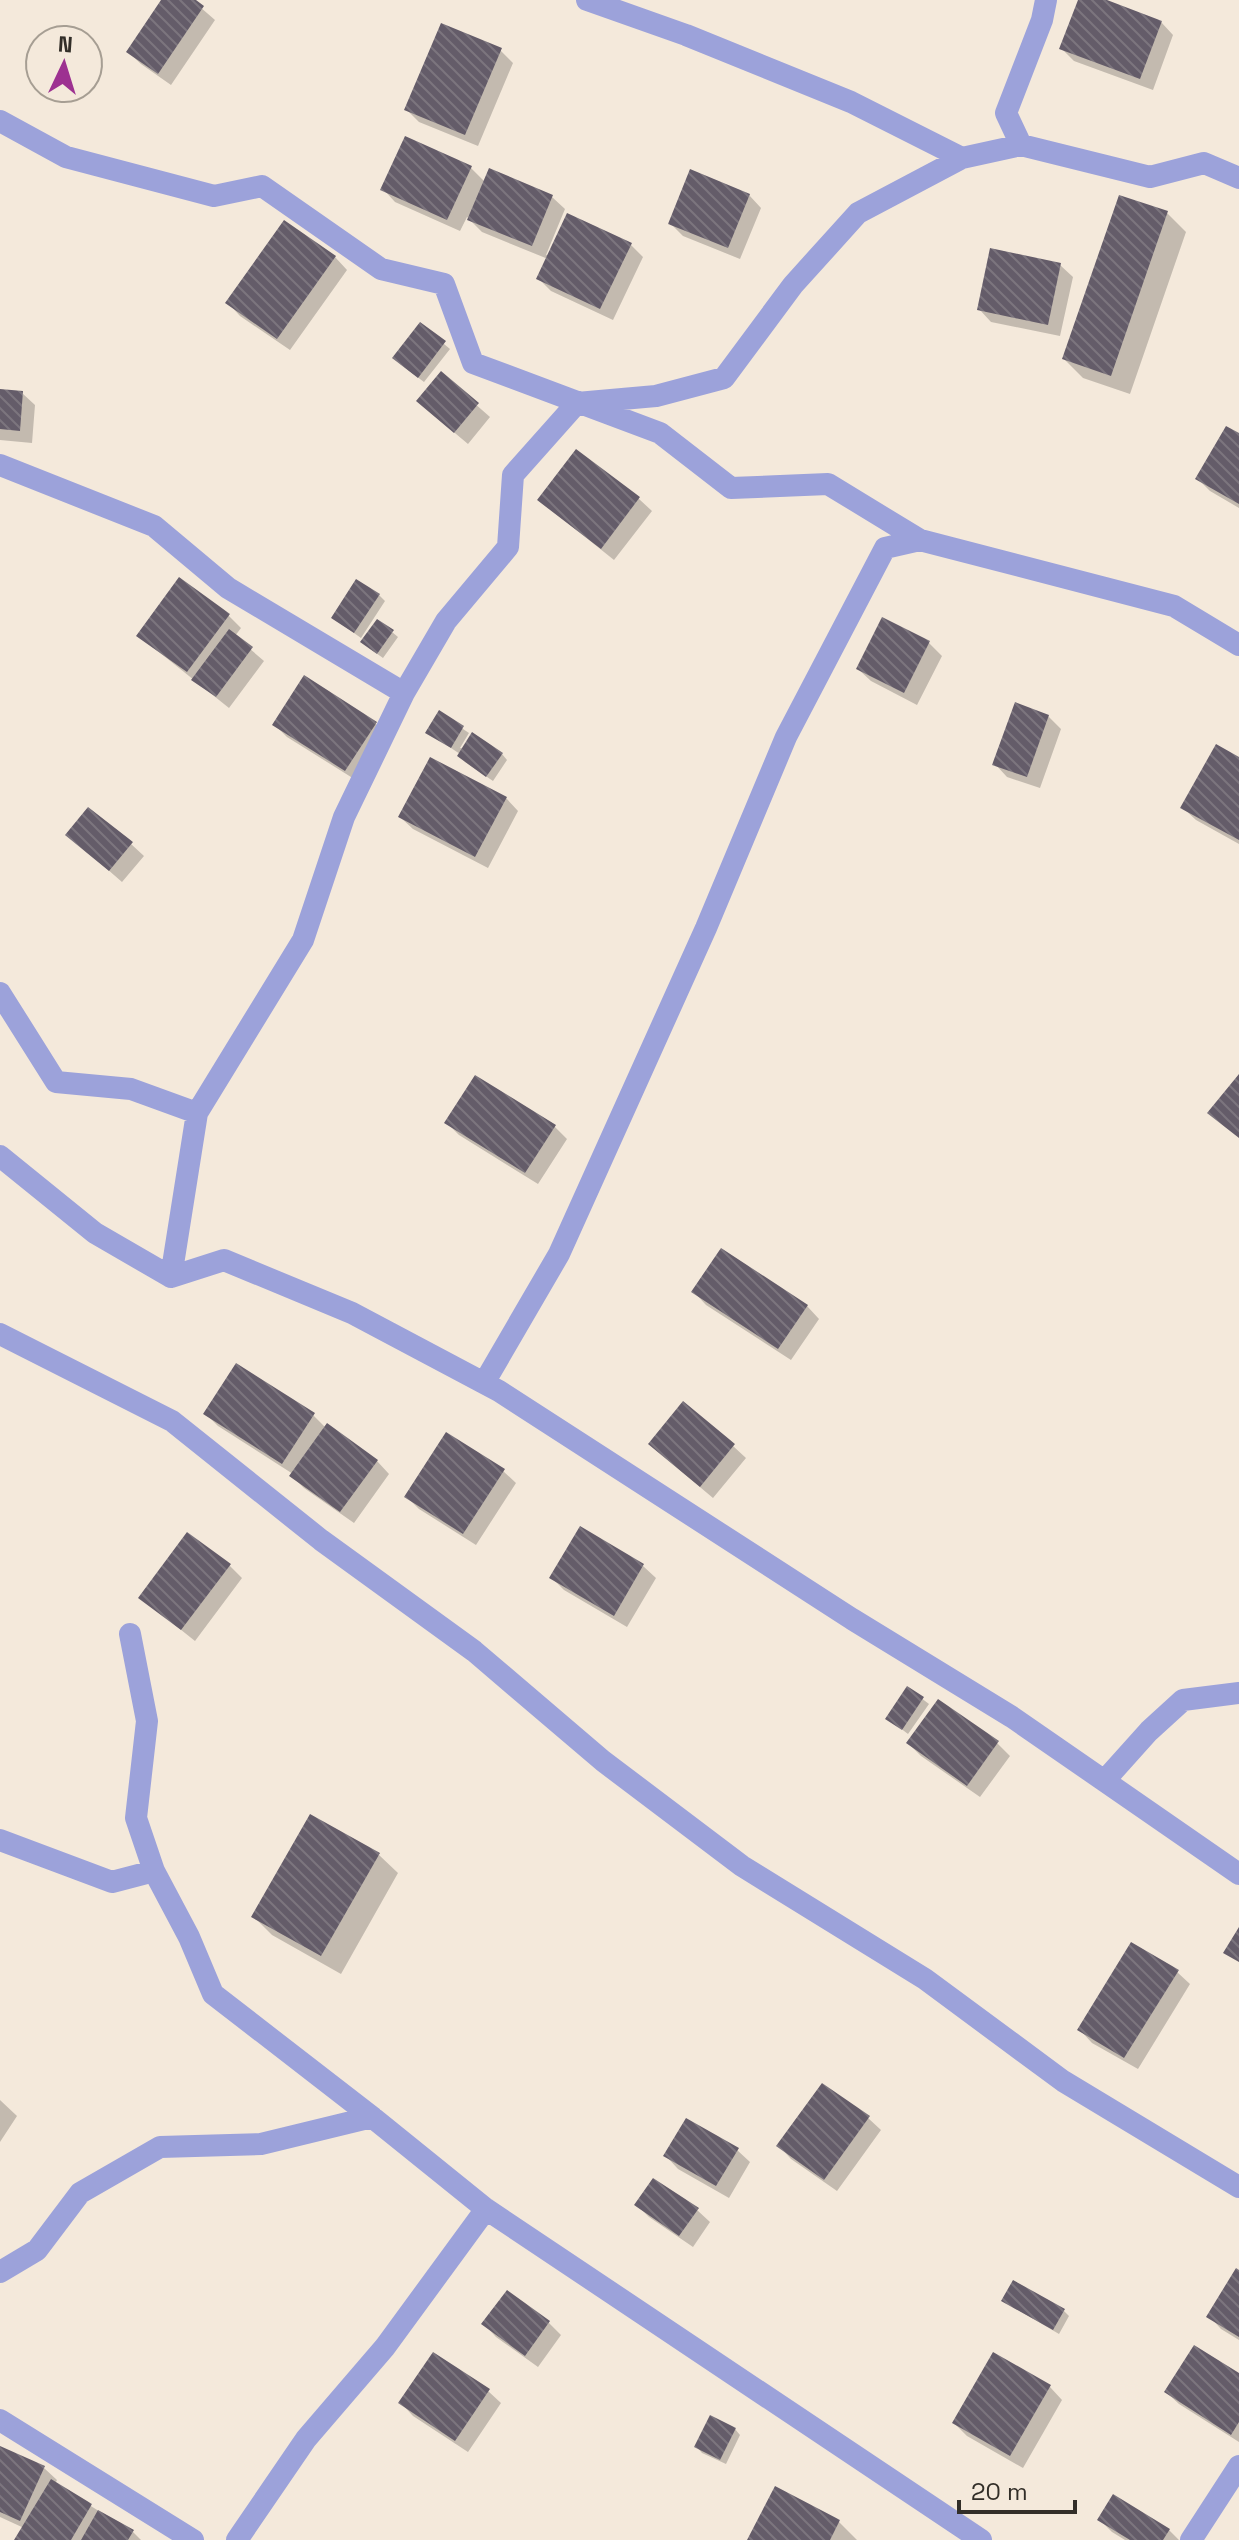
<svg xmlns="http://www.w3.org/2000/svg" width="1239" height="2540" viewBox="0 0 1239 2540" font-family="'Space Grotesk',sans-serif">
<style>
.shadow{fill:#0003}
.building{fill:url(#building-back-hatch)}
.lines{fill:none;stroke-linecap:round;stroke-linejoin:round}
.minor{stroke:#9ca2da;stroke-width:22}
</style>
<defs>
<pattern id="building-back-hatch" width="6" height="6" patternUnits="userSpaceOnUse" patternTransform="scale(2)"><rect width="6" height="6" fill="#645c69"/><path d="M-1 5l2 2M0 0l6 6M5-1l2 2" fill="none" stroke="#7c757e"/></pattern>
</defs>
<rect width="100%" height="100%" fill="#f4e9db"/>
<path class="shadow" d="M 164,0 L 192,0 L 215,20 L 171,85 L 141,64 L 128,52 Z
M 1080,0 L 1101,0 L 1161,22 L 1173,35 L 1153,90 L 1074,61 L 1062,49 Z
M 500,50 L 513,63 L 478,146 L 419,122 L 407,110 Z
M 406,139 L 471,168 L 485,182 L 490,171 L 552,197 L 565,209 L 546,255 L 631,245 L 643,257 L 613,320 L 551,291 L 538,278 L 548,259 L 482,232 L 467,217 L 460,231 L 395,202 L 383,189 Z
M 749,195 L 761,208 L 740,259 L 683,236 L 670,223 Z
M 1167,213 L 1186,232 L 1130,394 L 1083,378 L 1064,359 Z
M 335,257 L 347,270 L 290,350 L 240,316 L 228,303 Z
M 1060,265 L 1073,277 L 1060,336 L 991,322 L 979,309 Z
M 420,324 L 450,349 L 424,382 L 400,364 Z
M 441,374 L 490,417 L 468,444 L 431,413 Z
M 0,391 L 22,393 L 35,405 L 32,443 L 0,440 Z
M 1239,435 L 1239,508 L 1210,491 L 1198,479 Z
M 576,452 L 639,499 L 652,511 L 614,560 L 539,500 Z
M 379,595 L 385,601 L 361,638 L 333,618 Z
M 228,615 L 241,628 L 235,636 L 264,661 L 229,708 L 139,636 Z
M 883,619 L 929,643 L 942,656 L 917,705 L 871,681 L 858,669 Z
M 392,632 L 398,637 L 383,658 L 369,648 Z
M 439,713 L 469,733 L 460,748 L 502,754 L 507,760 L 493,781 L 465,762 L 460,754 L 427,732 Z
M 1048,716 L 1061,729 L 1040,788 L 1007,777 L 995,764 Z
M 274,724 L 376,724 L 388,736 L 359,782 L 287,737 Z
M 1239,759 L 1239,844 L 1196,820 L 1183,808 Z
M 506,798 L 518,811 L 488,868 L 413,829 L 400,817 Z
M 68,835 L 131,844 L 144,856 L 122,882 Z
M 447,1123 L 554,1126 L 567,1139 L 538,1184 L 459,1135 Z
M 694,1292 L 807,1306 L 819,1319 L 791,1360 L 706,1305 Z
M 206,1414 L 313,1415 L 326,1428 L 377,1461 L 389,1474 L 354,1523 L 304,1488 L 292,1476 L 293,1474 L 218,1426 Z
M 733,1446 L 746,1458 L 713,1498 L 663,1456 Z
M 503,1471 L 516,1483 L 476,1545 L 419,1509 L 407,1497 Z
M 581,1529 L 643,1566 L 656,1578 L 627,1627 L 564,1590 L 552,1578 Z
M 229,1565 L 242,1578 L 195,1641 L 141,1598 Z
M 908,1688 L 929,1704 L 908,1734 L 887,1718 Z
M 908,1743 L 997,1743 L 1010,1756 L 980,1797 L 921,1756 Z
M 310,1816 L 379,1855 L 398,1873 L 341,1974 L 272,1935 L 253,1916 Z
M 1177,1972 L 1190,1984 L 1138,2069 L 1092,2043 L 1080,2030 Z
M 0,2100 L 17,2116 L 0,2142 Z
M 868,2118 L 881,2130 L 837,2191 L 791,2159 L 779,2146 Z
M 737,2150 L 750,2162 L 729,2198 L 678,2169 L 666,2156 Z
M 637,2205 L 697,2210 L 710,2222 L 693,2247 L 649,2217 Z
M 1239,2273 L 1239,2340 L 1221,2329 L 1209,2316 Z
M 507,2293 L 549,2323 L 561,2335 L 538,2367 L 496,2337 L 484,2324 Z
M 1003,2301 L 1063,2310 L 1069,2316 L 1059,2334 Z
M 1239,2375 L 1239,2442 L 1179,2404 L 1166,2392 Z
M 1050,2387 L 1062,2400 L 1023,2468 L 967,2436 L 954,2423 Z
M 488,2391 L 501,2403 L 468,2452 L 413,2416 L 401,2403 Z
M 735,2429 L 740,2435 L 726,2464 L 702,2453 L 697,2447 Z
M 0,2448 L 44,2468 L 57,2480 L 55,2484 L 133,2532 L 141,2540 L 17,2540 L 24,2528 L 0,2517 Z
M 1099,2519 L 1169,2530 L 1179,2540 L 1125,2540 L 1112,2532 Z
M 839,2522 L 857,2540 L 749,2540 Z"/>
<path class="building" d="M 161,0 L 196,0 L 204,6 L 158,74 L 126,52 Z
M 1078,0 L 1107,0 L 1162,21 L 1140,79 L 1059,49 Z
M 441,23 L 502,48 L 465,135 L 404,110 Z
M 405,136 L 472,166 L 447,220 L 380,190 Z
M 489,168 L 553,195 L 532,246 L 467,220 Z
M 690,169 L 750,194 L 728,248 L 668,224 Z
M 1119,195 L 1168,211 L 1111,376 L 1062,359 Z
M 567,213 L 632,243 L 600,309 L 536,279 Z
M 284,220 L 336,256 L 277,339 L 225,303 Z
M 990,248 L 1061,263 L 1048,325 L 977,310 Z
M 420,322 L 446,341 L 418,378 L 392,358 Z
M 441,371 L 479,403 L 454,433 L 416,401 Z
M 0,389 L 23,391 L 20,431 L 0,429 Z
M 1226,426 L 1239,433 L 1239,504 L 1195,479 Z
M 576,449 L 640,497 L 601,549 L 537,500 Z
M 179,577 L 230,614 L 187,672 L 136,636 Z
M 356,579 L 380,594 L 354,633 L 331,618 Z
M 882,617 L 930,641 L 904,693 L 856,669 Z
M 377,619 L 394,630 L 377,654 L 360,642 Z
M 229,629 L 253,647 L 216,697 L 191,680 Z
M 304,675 L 377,722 L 345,771 L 272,725 Z
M 1015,702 L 1049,715 L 1027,777 L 992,765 Z
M 439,710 L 464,726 L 451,748 L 425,733 Z
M 472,732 L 503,753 L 486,777 L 457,756 Z
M 1216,744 L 1239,757 L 1239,840 L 1180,808 Z
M 430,757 L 507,797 L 475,857 L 398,817 Z
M 88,807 L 133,842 L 109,871 L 65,835 Z
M 1239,1074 L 1239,1138 L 1207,1113 Z
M 475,1075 L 556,1125 L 525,1173 L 444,1123 Z
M 721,1248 L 808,1305 L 778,1349 L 691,1292 Z
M 236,1363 L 315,1413 L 282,1464 L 203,1414 Z
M 683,1401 L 735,1444 L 700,1487 L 648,1444 Z
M 327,1423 L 378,1460 L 340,1512 L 289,1476 Z
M 446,1432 L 505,1469 L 463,1534 L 404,1497 Z
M 580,1526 L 644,1564 L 614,1616 L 549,1578 Z
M 187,1532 L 231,1564 L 181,1630 L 138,1598 Z
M 907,1686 L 924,1697 L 902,1730 L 885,1719 Z
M 938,1699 L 999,1741 L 967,1786 L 906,1743 Z
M 310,1814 L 380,1853 L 321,1956 L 251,1917 Z
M 1239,1927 L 1239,1962 L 1223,1953 Z
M 1131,1942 L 1179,1970 L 1124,2058 L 1077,2030 Z
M 822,2083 L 870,2116 L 824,2180 L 776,2146 Z
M 686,2118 L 739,2148 L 716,2186 L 663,2156 Z
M 653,2178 L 699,2208 L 679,2236 L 634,2205 Z
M 1236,2268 L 1239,2270 L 1239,2337 L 1206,2317 Z
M 1013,2280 L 1065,2309 L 1053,2330 L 1001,2301 Z
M 507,2290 L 550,2321 L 525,2356 L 481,2324 Z
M 1194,2345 L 1239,2373 L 1239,2422 L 1231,2435 L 1164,2392 Z
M 433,2352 L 490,2389 L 455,2441 L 398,2403 Z
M 993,2352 L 1051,2385 L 1010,2456 L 952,2423 Z
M 710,2415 L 736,2428 L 720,2460 L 694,2447 Z
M 0,2446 L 45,2466 L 20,2521 L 0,2512 Z
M 51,2479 L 92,2504 L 71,2540 L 14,2540 Z
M 775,2486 L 840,2520 L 830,2540 L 747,2540 Z
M 1113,2494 L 1170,2529 L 1163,2540 L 1130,2540 L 1097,2520 Z
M 98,2510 L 134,2530 L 128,2540 L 81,2540 Z"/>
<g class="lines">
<path class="minor" d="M 587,0 L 686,35 L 851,102 L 962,158 L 1021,145 L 1150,177 L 1204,163 L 1239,178
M 0,121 L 66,157 L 214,196 L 262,186 L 381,269 L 444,284 L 473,363 L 660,433 L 731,488 L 828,484 L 920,540
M 1021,145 L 1006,113 L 1042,20 L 1046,0
M 0,465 L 154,526 L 228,588 L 404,693 L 344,817 L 303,940 L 197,1113 L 171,1277
M 404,693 L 446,621 L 508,547 L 513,475 L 577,403 L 656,396 L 724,378 L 793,285 L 858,213 L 962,158
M 0,993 L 56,1082 L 131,1089 L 197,1113
M 0,1156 L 95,1233 L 171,1277 L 224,1260 L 352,1313 L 499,1391 L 852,1619 L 1012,1717 L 1239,1874
M 0,1334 L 172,1421 L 321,1540 L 474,1651 L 603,1761 L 742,1866 L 925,1979 L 1063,2081 L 1239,2187
M 484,1383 L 559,1254 L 706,928 L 786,737 L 885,548 L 920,540 L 1174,606 L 1239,645
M 130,1634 L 147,1721 L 136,1818 L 154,1871 L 189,1937 L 213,1994 L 372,2117 L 486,2209 L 981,2540
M 1105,1780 L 1149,1731 L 1183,1700 L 1239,1693
M 0,1840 L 112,1882 L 154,1871
M 0,2272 L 37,2250 L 80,2193 L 160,2147 L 261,2144 L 372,2117
M 0,2420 L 193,2540
M 237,2540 L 306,2439 L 385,2347 L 486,2209
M 1191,2540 L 1239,2466"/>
</g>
<g transform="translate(64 64) rotate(4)"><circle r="38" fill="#f4e9db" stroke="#a69e93" stroke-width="2"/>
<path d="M0-6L14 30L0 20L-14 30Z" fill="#9d3191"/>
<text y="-12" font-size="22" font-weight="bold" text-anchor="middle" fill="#322e28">N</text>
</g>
<path d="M959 2500v12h116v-12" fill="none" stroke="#322e28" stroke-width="4"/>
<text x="971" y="2500" font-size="24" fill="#322e28" stroke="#f4e9db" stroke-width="6" paint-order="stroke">20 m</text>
</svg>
